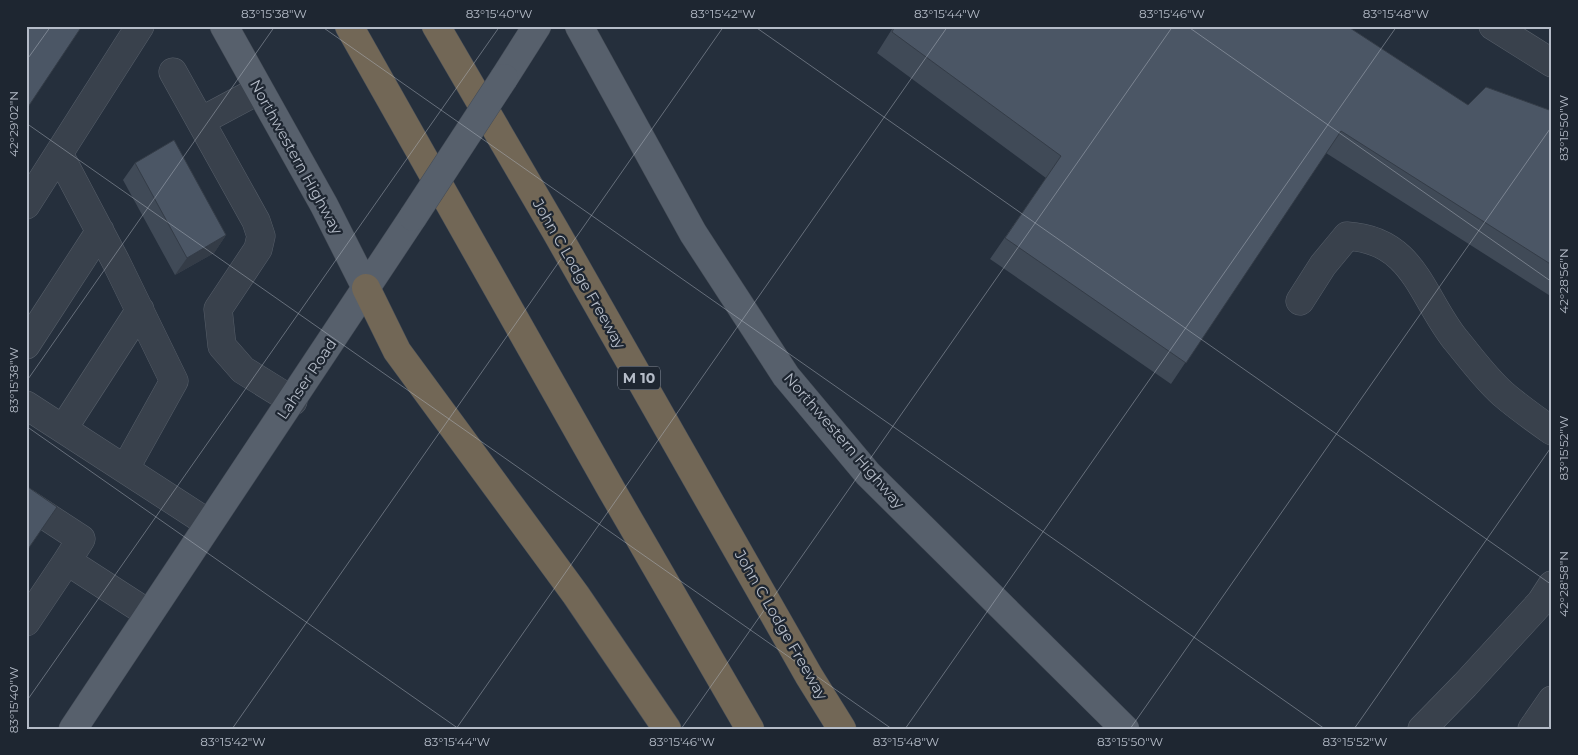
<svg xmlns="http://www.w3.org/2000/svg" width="1578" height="755" viewBox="0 0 1578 755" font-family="Montserrat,sans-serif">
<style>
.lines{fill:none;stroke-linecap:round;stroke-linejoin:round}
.minor-casing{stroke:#575f6a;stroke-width:29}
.major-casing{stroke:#424a55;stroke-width:29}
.highway-casing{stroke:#444c57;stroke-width:29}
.minor{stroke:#39414c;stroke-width:28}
.major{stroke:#57606c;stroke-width:28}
.highway{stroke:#726756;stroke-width:28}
.major-bridge-casing{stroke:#424a55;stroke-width:29;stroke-linecap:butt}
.major-bridge{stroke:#57606c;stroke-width:28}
.wall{fill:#404a57}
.shaded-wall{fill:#343c47}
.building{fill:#4b5665;stroke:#343c47}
.ticks{fill:none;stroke:#b5bcc8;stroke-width:1;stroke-opacity:0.45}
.labels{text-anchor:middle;stroke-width:4.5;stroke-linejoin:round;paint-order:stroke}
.shield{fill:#1e2631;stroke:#888f9b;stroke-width:1}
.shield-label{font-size:14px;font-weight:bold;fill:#b5bcc8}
.street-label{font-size:15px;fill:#b5bcc8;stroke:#1e2631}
.neatline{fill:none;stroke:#b5bcc8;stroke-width:2}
.ticks-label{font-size:12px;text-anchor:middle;fill:#b5bcc8}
</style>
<rect width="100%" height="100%" fill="#252f3c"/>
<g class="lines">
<defs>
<path id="minor" d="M 1493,26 L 1552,63
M 173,72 L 256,221 L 261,236 L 258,249 L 218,309 L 222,346 L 243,370 L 293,401
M 201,121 L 259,90
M 59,154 L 116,262 L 174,381 L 125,469
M 26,205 L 140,26
M 1300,301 L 1323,265 L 1347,236 C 1414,240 1421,296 1455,339 C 1470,357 1485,378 1503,394 C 1518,407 1535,419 1552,431
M 26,345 L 100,231
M 26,405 L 208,523
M 63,429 L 140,310
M 26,503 L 81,539 L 67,561
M 26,622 L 67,561 L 149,614
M 1422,729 L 1465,685 L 1541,602 L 1552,585
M 1532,729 L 1552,700"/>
<path id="major" d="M 224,26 L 324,205 L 366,288
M 579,26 L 693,233 L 786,376 L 868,474 L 1125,729
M 504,78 L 537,26
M 73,729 L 413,217"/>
<path id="highway" d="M 349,26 L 611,489 L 750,729
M 436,26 L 555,230 L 809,676 L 842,729
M 366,288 L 397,351 L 576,595 L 667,729"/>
</defs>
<use href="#minor" class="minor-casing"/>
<use href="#major" class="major-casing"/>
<use href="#highway" class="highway-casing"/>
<use href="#minor" class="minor"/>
<use href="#major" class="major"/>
<use href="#highway" class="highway"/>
<defs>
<path id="major-bridge" d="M 413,217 L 504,78"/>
</defs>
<use href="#major-bridge" class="major-bridge-casing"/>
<use href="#major-bridge" class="major-bridge"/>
</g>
<path class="wall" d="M 894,26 L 1347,26 L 1468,105 L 1552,111 L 1552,297 L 1326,153 L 1171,384 L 990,259 L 1046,178 L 877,53 Z
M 135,163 L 226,235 L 214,253 L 175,275 L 123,180 Z"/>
<path class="shaded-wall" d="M 226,235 L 214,253 L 175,275 L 187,258 Z"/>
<path class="building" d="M 26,26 L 82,26 L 26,110 Z
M 895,26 L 1347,26 L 1468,105 L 1486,87 L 1552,111 L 1552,265 L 1341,131 L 1186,363 L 1005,238 L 1061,156 L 892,32 Z
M 174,140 L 226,235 L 187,258 L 135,163 Z
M 28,487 L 57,507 L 26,552 L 26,490 Z"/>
<path class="ticks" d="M 321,26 L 1325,729M 754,26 L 1552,585M 1187,26 L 1552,282M 26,61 L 51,26M 26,123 L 892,729M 26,382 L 275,26M 26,426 L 459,729M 26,702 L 500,26M 232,729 L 724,26M 456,729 L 948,26M 681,729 L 1173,26M 905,729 L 1397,26M 1130,729 L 1552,126M 1354,729 L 1552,446"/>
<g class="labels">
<rect class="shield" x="618" y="366.5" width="42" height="23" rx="4"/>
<g class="shield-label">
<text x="639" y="383">M 10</text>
</g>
<g class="street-label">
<text transform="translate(296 157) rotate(61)" y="5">Northwestern Highway</text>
<text transform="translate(579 274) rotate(60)" y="5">John C Lodge Freeway</text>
<text transform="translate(307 379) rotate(-56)" y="5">Lahser Road</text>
<text transform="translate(844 441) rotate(49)" y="5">Northwestern Highway</text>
<text transform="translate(781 625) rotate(60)" y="5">John C Lodge Freeway</text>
</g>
</g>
<rect width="1578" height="755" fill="none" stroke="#1e2631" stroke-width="55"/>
<rect x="28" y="28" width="1522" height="700" class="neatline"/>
<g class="ticks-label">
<text x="274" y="18">83°15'38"W</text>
<text x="499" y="18">83°15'40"W</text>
<text x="723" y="18">83°15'42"W</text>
<text x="947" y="18">83°15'44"W</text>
<text x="1172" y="18">83°15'46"W</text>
<text x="1396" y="18">83°15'48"W</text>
<text transform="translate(14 124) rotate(-90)" y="4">42°29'02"N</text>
<text transform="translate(1564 128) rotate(-90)" y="4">83°15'50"W</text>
<text transform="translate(1564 281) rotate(-90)" y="4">42°28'56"N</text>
<text transform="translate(14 380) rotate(-90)" y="4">83°15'38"W</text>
<text transform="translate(1564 448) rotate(-90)" y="4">83°15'52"W</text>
<text transform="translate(1564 584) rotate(-90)" y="4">42°28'58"N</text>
<text transform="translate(14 700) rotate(-90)" y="4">83°15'40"W</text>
<text x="233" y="746">83°15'42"W</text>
<text x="457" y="746">83°15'44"W</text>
<text x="682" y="746">83°15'46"W</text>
<text x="906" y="746">83°15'48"W</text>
<text x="1130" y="746">83°15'50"W</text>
<text x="1355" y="746">83°15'52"W</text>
</g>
</svg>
